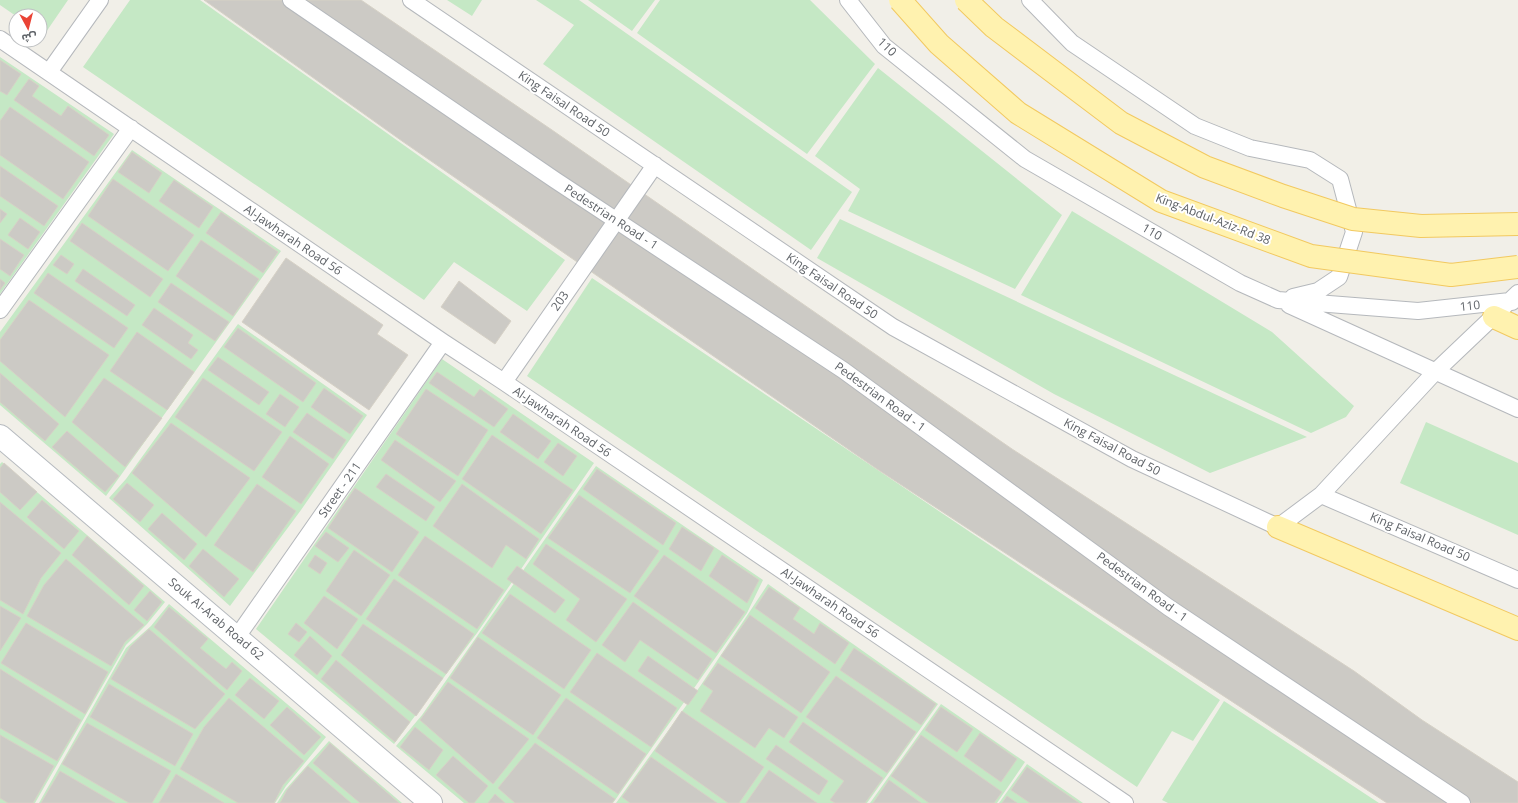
<svg xmlns="http://www.w3.org/2000/svg" width="1518" height="803" viewBox="0 0 1518 803" font-family="'Open Sans','Noto Sans Arabic',sans-serif">
<style>
.green{fill:#c5e8c5}
.building{fill:#cccac5;stroke:#d6d1c6}
.lines{fill:none;stroke-linecap:round;stroke-linejoin:round}
.street-casing{stroke:#b5b8bc;stroke-width:18}
.secondary-casing{stroke:#b6babf;stroke-width:24}
.primary-casing{stroke:#f2c960;stroke-width:24}
.street{stroke:#fff;stroke-width:16}
.secondary{stroke:#fff;stroke-width:22}
.primary{stroke:#fff2af;stroke-width:22}
.primary-bridge-casing{stroke:#f2c960;stroke-width:24;stroke-linecap:butt}
.primary-bridge{stroke:#fff2af;stroke-width:22}
.labels{text-anchor:middle;stroke-width:4;stroke-linejoin:round;paint-order:stroke}
.street-label{font-size:12px;fill:#5f6368;stroke:#fff}
</style>
<rect width="100%" height="100%" fill="#f1efe8"/>
<path class="green" d="M 0,0 L 68,0 L 44,35 L 40,33 L 40,16 L 16,16 L 0,5 Z
M 130,0 L 200,0 L 565,260 L 527,311 L 454,262 L 424,300 L 83,67 Z
M 447,0 L 482,0 L 472,16 Z
M 536,0 L 579,0 L 852,192 L 811,250 L 543,64 L 574,25 Z
M 588,0 L 655,0 L 632,31 Z
M 660,0 L 810,0 L 875,64 L 807,154 L 637,33 Z
M 0,57 L 114,134 L 0,294 Z
M 878,68 L 1062,215 L 1015,289 L 848,211 L 860,189 L 815,156 Z
M 132,150 L 281,251 L 106,496 L 0,405 L 0,332 Z
M 1072,211 L 1272,332 L 1354,406 L 1346,417 L 1311,433 L 1021,295 Z
M 840,219 L 1307,437 L 1210,473 L 1054,394 L 817,258 Z
M 592,278 L 1220,700 L 1193,741 L 1172,731 L 1137,787 L 527,376 Z
M 238,324 L 367,415 L 301,510 L 230,606 L 109,498 L 126,479 Z
M 442,359 L 594,463 L 477,633 L 394,744 L 256,629 Z
M 1426,422 L 1518,463 L 1518,535 L 1400,483 Z
M 2,462 L 165,602 L 147,624 L 126,645 L 35,803 L 0,803 L 0,464 Z
M 596,466 L 763,580 L 747,613 L 613,803 L 464,803 L 396,746 L 422,715 Z
M 768,584 L 938,704 L 867,803 L 616,803 L 701,685 Z
M 169,604 L 326,737 L 286,786 L 275,803 L 39,803 L 126,648 L 151,626 Z
M 1224,701 L 1379,803 L 1168,803 L 1162,800 Z
M 941,704 L 1025,762 L 997,803 L 870,803 Z
M 329,741 L 402,803 L 277,803 L 285,790 Z
M 1027,764 L 1083,803 L 999,803 Z"/>
<path class="building" d="M 204,0 L 361,0 L 552,130 L 1012,449 L 1354,671 L 1422,720 L 1518,782 L 1518,803 L 1387,803 L 877,469 L 402,141 Z
M 0,60 L 21,74 L 7,95 L 0,91 Z
M 29,79 L 39,86 L 32,96 L 61,116 L 68,106 L 109,135 L 94,156 L 14,100 Z
M 10,107 L 89,162 L 63,199 L 0,155 L 0,121 Z
M 132,152 L 162,173 L 149,193 L 118,172 Z
M 0,166 L 58,206 L 44,226 L 0,196 Z
M 113,179 L 194,235 L 168,271 L 88,216 Z
M 174,180 L 213,207 L 199,228 L 159,201 Z
M 0,209 L 7,214 L 0,223 Z
M 221,212 L 278,252 L 263,273 L 206,233 Z
M 20,218 L 40,232 L 28,249 L 8,235 Z
M 82,223 L 163,279 L 150,297 L 70,241 Z
M 0,239 L 24,255 L 10,276 L 0,269 Z
M 201,240 L 259,279 L 233,316 L 176,276 Z
M 61,255 L 74,264 L 67,274 L 53,265 Z
M 286,258 L 383,325 L 377,334 L 408,355 L 369,410 L 242,322 Z
M 83,269 L 135,305 L 127,316 L 75,281 Z
M 48,273 L 128,328 L 114,348 L 34,293 Z
M 0,279 L 5,283 L 0,290 Z
M 459,281 L 511,321 L 495,344 L 441,307 Z
M 171,283 L 229,322 L 215,341 L 158,302 Z
M 29,300 L 109,355 L 65,417 L 0,361 L 0,340 Z
M 154,308 L 193,335 L 188,343 L 198,350 L 191,359 L 142,325 Z
M 238,328 L 316,383 L 303,402 L 224,347 Z
M 137,332 L 194,372 L 167,410 L 110,371 Z
M 218,357 L 269,392 L 259,405 L 208,370 Z
M 437,372 L 474,397 L 480,389 L 508,409 L 494,427 L 429,383 Z
M 0,373 L 59,424 L 45,441 L 0,402 Z
M 104,378 L 162,418 L 125,467 L 72,422 Z
M 203,378 L 282,432 L 254,471 L 175,417 Z
M 324,388 L 363,416 L 350,434 L 311,407 Z
M 426,389 L 488,430 L 458,476 L 396,434 Z
M 280,394 L 299,407 L 285,427 L 266,414 Z
M 307,413 L 346,440 L 333,459 L 293,432 Z
M 513,414 L 551,441 L 538,459 L 500,432 Z
M 171,423 L 250,478 L 206,537 L 132,473 Z
M 67,431 L 119,476 L 105,492 L 52,447 Z
M 492,435 L 573,490 L 541,534 L 462,479 Z
M 290,436 L 329,464 L 301,504 L 262,477 Z
M 395,440 L 456,481 L 440,502 L 381,460 Z
M 558,443 L 577,456 L 563,476 L 544,462 Z
M 4,463 L 37,492 L 20,510 L 0,492 L 0,468 Z
M 597,469 L 676,523 L 663,545 L 583,489 Z
M 386,474 L 435,507 L 426,521 L 376,487 Z
M 127,483 L 154,505 L 140,522 L 113,499 Z
M 257,484 L 296,511 L 253,572 L 214,545 Z
M 462,484 L 539,539 L 526,559 L 506,545 L 492,568 L 433,526 Z
M 355,488 L 419,532 L 392,572 L 328,528 Z
M 579,495 L 659,551 L 630,593 L 548,538 Z
M 42,500 L 79,531 L 64,549 L 27,517 Z
M 0,502 L 61,553 L 41,578 L 23,614 L 0,600 Z
M 162,513 L 197,544 L 184,560 L 148,529 Z
M 682,527 L 714,548 L 701,571 L 669,549 Z
M 326,532 L 349,548 L 338,562 L 315,546 Z
M 87,536 L 144,586 L 129,605 L 72,555 Z
M 425,536 L 504,590 L 477,629 L 398,575 Z
M 546,544 L 627,599 L 596,642 L 566,620 L 580,599 L 533,564 Z
M 203,549 L 239,579 L 224,597 L 189,566 Z
M 354,550 L 390,575 L 361,616 L 326,591 Z
M 315,555 L 327,563 L 320,574 L 308,566 Z
M 664,555 L 745,612 L 716,653 L 634,596 Z
M 722,555 L 759,580 L 747,603 L 709,576 Z
M 66,559 L 144,625 L 125,642 L 111,666 L 27,616 L 44,585 Z
M 517,566 L 565,600 L 555,613 L 507,579 Z
M 394,579 L 474,634 L 446,674 L 366,619 Z
M 769,587 L 800,608 L 793,619 L 814,634 L 820,623 L 849,643 L 835,664 L 755,608 Z
M 150,591 L 162,602 L 147,621 L 134,610 Z
M 510,594 L 591,650 L 564,689 L 482,633 Z
M 324,596 L 358,619 L 337,649 L 304,623 Z
M 633,602 L 712,659 L 698,680 L 640,640 L 625,662 L 602,645 Z
M 0,606 L 21,618 L 0,651 Z
M 169,607 L 208,639 L 200,648 L 226,669 L 232,662 L 242,671 L 227,690 L 154,627 Z
M 750,615 L 830,672 L 801,713 L 721,656 Z
M 26,623 L 108,672 L 85,714 L 1,663 Z
M 296,623 L 307,632 L 299,642 L 288,634 Z
M 363,624 L 443,678 L 416,716 L 341,655 Z
M 149,629 L 225,694 L 195,729 L 111,679 L 130,647 Z
M 310,636 L 332,656 L 317,675 L 294,655 Z
M 478,637 L 561,695 L 533,735 L 450,678 Z
M 854,648 L 936,704 L 921,725 L 840,670 Z
M 597,653 L 677,708 L 651,747 L 570,692 Z
M 648,656 L 698,691 L 688,705 L 638,671 Z
M 336,660 L 410,722 L 395,742 L 321,679 Z
M 718,663 L 798,717 L 784,738 L 769,728 L 755,748 L 700,711 L 713,691 L 703,684 Z
M 0,669 L 81,720 L 57,761 L 0,728 Z
M 836,676 L 916,732 L 887,773 L 806,717 Z
M 250,678 L 279,701 L 264,719 L 235,695 Z
M 448,682 L 529,739 L 493,784 L 420,720 Z
M 109,684 L 193,734 L 175,766 L 90,717 Z
M 229,698 L 304,761 L 283,785 L 274,803 L 238,803 L 180,769 L 204,727 Z
M 566,698 L 646,754 L 618,794 L 537,738 Z
M 287,707 L 321,737 L 304,755 L 270,725 Z
M 941,707 L 973,729 L 957,752 L 925,730 Z
M 682,711 L 764,767 L 739,803 L 728,803 L 655,751 Z
M 803,722 L 883,778 L 865,803 L 835,803 L 830,800 L 844,781 L 789,742 Z
M 87,723 L 171,771 L 152,803 L 129,803 L 62,764 Z
M 415,727 L 443,750 L 429,770 L 400,747 Z
M 980,733 L 1017,759 L 1001,782 L 964,756 Z
M 0,735 L 54,766 L 33,803 L 8,803 L 0,798 Z
M 921,735 L 1002,792 L 994,803 L 929,803 L 891,776 Z
M 330,743 L 399,803 L 360,803 L 313,763 Z
M 535,743 L 615,799 L 612,803 L 515,803 L 498,788 Z
M 776,745 L 828,781 L 819,795 L 766,759 Z
M 453,756 L 488,786 L 474,803 L 469,803 L 436,775 Z
M 651,757 L 717,803 L 630,803 L 622,797 Z
M 308,766 L 351,803 L 280,803 L 287,790 Z
M 1027,767 L 1079,803 L 1030,803 L 1011,790 Z
M 769,770 L 817,803 L 746,803 Z
M 60,771 L 115,803 L 41,803 Z
M 176,774 L 224,803 L 159,803 Z
M 889,780 L 921,803 L 873,803 Z
M 495,794 L 505,803 L 488,803 Z
M 1007,796 L 1017,803 L 1002,803 Z"/>
<g class="lines">
<defs>
<path id="street" d="M 291,0 L 555,180 L 843,370 L 1168,607 L 1462,803
M 411,0 L 893,327 L 1132,459 L 1278,527 L 1321,495 L 1435,372 L 1518,293
M 848,0 L 884,46 L 1025,159 L 1240,283 L 1278,300 L 1418,311 L 1510,301 L 1512,302
M 1030,0 L 1072,43 L 1195,126 L 1250,148 L 1310,160 L 1340,179 L 1354,232 L 1339,277 L 1318,291 L 1293,297
M 0,39 L 443,342 L 504,382 L 1125,803
M 49,72 L 100,0
M 1289,305 L 1518,409
M 0,310 L 131,128
M 504,382 L 655,165
M 1321,495 L 1518,580
M 237,637 L 443,342"/>
<path id="secondary" d="M 0,436 L 431,803"/>
<path id="primary" d="M 1494,317 L 1518,328
M 1278,527 L 1518,629"/>
</defs>
<use href="#street" class="street-casing"/>
<use href="#secondary" class="secondary-casing"/>
<use href="#primary" class="primary-casing"/>
<use href="#street" class="street"/>
<use href="#secondary" class="secondary"/>
<use href="#primary" class="primary"/>
<defs>
<path id="primary-bridge" d="M 900,0 L 939,44 L 1018,113 L 1161,201 L 1311,256 L 1451,275 L 1518,267
M 966,0 L 994,27 L 1121,123 L 1205,167 L 1283,196 L 1353,219 L 1421,226 L 1518,224"/>
</defs>
<use href="#primary-bridge" class="primary-bridge-casing"/>
<use href="#primary-bridge" class="primary-bridge"/>
</g>
<g class="labels">
<g class="street-label">
<text transform="translate(887 47) rotate(44)" y="4">110</text>
<text transform="translate(564 104) rotate(34)" y="4">King Faisal Road 50</text>
<text transform="translate(611 217) rotate(33)" y="4">Pedestrian Road - 1</text>
<text transform="translate(1213 219) rotate(21)" y="4">King-Abdul-Aziz-Rd 38</text>
<text transform="translate(1152 232) rotate(30)" y="4">110</text>
<text transform="translate(293 240) rotate(34)" y="4">Al-Jawharah Road 56</text>
<text transform="translate(832 286) rotate(34)" y="4">King Faisal Road 50</text>
<text transform="translate(560 301) rotate(-55)" y="4">203</text>
<text transform="translate(1470 306) rotate(-6)" y="4">110</text>
<text transform="translate(880 397) rotate(36)" y="4">Pedestrian Road - 1</text>
<text transform="translate(562 422) rotate(34)" y="4">Al-Jawharah Road 56</text>
<text transform="translate(1112 447) rotate(28)" y="4">King Faisal Road 50</text>
<text transform="translate(340 490) rotate(-55)" y="4">Street - 211</text>
<text transform="translate(1420 537) rotate(23)" y="4">King Faisal Road 50</text>
<text transform="translate(1142 587) rotate(36)" y="4">Pedestrian Road - 1</text>
<text transform="translate(830 603) rotate(34)" y="4">Al-Jawharah Road 56</text>
<text transform="translate(216 619) rotate(40)" y="4">Souk Al-Arab Road 62</text>
</g>
</g>
<g transform="translate(28 28) rotate(173)"><circle r="19" fill="#ffffff" stroke="#bfc1c3"/>
<path d="M0-3L7 15L0 10L-7 15Z" fill="#ea4335"/>
<text y="-6" font-size="11" font-weight="bold" text-anchor="middle" fill="#5f6368">ش</text>
</g>
</svg>
